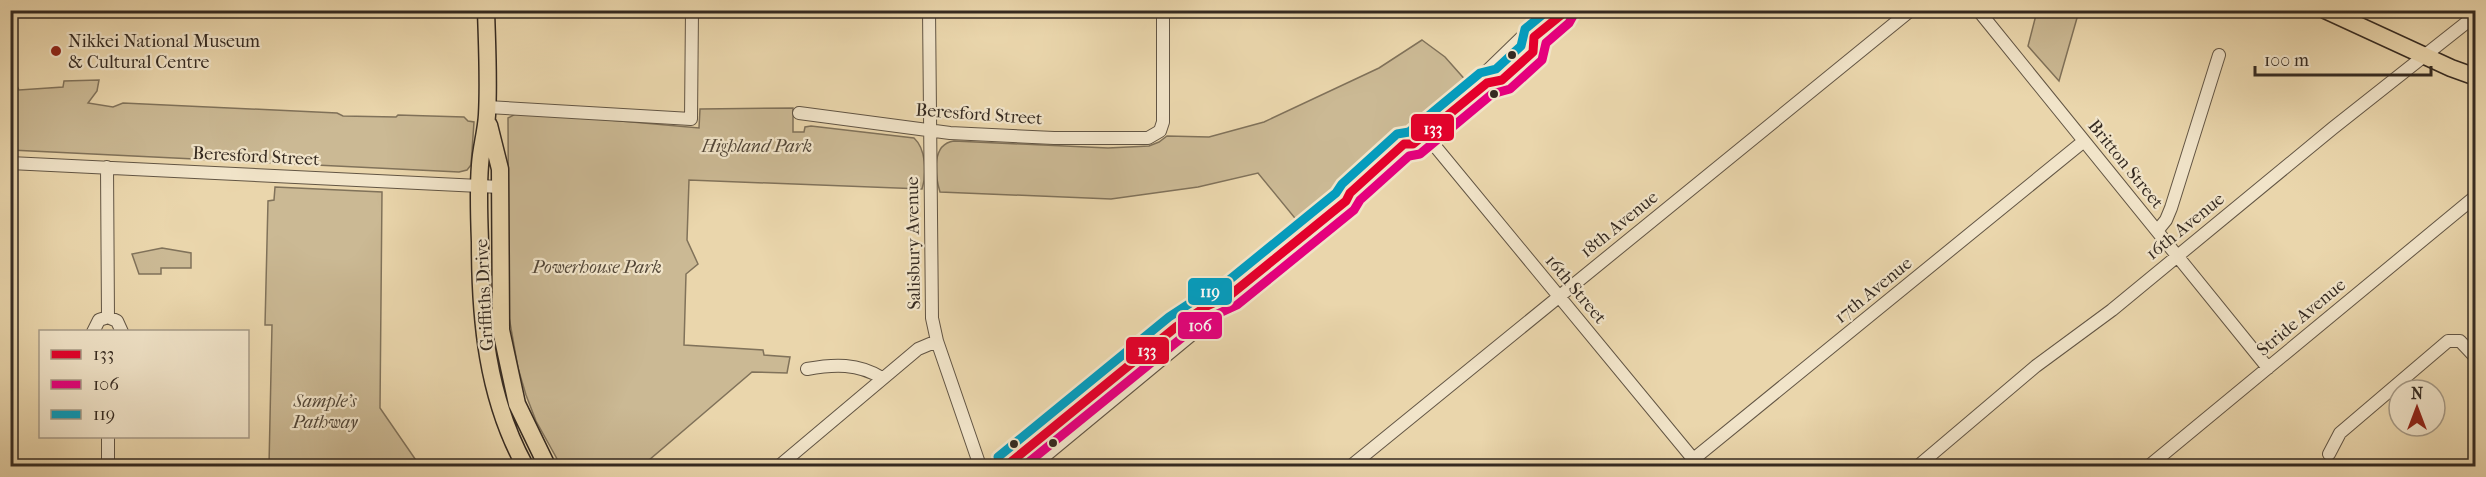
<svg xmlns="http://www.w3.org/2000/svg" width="2486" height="477" viewBox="0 0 2486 477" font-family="'IM FELL French Canon',serif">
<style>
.green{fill:#cbb994;stroke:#80725a;stroke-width:1.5}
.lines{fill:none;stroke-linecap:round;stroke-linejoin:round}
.minor-casing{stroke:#625544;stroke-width:14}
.major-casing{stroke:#352a21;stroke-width:19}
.minor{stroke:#f1e4c9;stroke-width:12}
.major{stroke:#ead6ac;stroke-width:16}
.bus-1-casing{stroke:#f1e4c9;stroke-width:14}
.bus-2-casing{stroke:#f1e4c9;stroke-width:14}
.bus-3-casing{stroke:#f1e4c9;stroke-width:14}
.bus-1{stroke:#e4002b;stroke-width:9}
.bus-2{stroke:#e5007d;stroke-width:9}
.bus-3{stroke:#059cbd;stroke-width:9}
.poi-dot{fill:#8f2418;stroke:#f1e4c9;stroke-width:2}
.bus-dot{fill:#352a21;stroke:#f1e4c9;stroke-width:2}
.labels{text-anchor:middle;stroke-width:4.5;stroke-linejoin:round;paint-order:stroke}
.poi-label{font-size:18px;fill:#352a21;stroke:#f1e4c9;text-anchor:start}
.street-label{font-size:18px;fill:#352a21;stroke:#f1e4c9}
.park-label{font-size:18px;font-style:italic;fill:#534738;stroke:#f1e4c9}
.line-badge{stroke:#f1e4c9;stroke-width:2}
.badge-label{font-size:16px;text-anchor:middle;font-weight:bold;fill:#fff}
</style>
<rect width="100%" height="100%" fill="#ead6ac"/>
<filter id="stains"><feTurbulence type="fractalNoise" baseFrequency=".00333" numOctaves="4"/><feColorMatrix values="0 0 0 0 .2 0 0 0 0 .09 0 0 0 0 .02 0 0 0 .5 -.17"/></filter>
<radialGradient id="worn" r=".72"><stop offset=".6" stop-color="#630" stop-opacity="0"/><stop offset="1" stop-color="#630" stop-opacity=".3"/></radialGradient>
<path class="green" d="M 2037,11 L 2079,11 L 2059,81 L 2028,46 Z
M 1422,40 L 1445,57 L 1468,83 L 1429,115 L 1303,228 L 1258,173 L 1198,187 L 1111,199 L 940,192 C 935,175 931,144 954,141 L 1108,148 L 1149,146 L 1159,142 L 1167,136 L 1209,137 L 1264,122 L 1379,68 Z
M 99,80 L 97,91 L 88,103 L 113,107 L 123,103 L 337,113 L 343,116 L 396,117 L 398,115 L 464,117 L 468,121 L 474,122 L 471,165 L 467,170 L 459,172 L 11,150 L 11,83 L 15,82 L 19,90 L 63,87 L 64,81 Z
M 793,108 L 793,132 L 804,132 L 805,127 L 811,126 L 914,138 C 926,149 927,173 922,189 L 689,180 L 687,240 L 698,264 L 686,274 L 684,345 L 763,350 L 764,355 L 790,357 L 787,373 L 752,372 L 642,466 L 561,466 L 536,421 L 526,395 L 518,368 L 509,317 L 508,118 L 519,112 L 699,128 L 700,109 Z
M 275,187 L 382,192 L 380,408 L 420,466 L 269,466 L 272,325 L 265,325 L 268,201 L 274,200 Z
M 162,248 L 191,253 L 191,268 L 161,268 L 161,274 L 139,274 L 132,254 Z"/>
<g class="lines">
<defs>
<path id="minor" d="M 929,10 L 932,318 L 937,341 L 980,466
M 1978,10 L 2268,368
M 1487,83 L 1487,71 L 1521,38 C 1541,37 1553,19 1571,10
M 487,107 L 691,119 L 692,10
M 799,113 L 950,133 L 1054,138 L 1148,138 L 1160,131 L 1163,122 L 1163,10
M 1425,134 L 1699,466
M 10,163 L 500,187
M 107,167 L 108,317
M 1346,201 L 1357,200 L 1411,152 L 1413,144
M 2157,231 L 2166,220 L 2171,208 L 2219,55
M 93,332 L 99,320 L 108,317 L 117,321 L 122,332
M 807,369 C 834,364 858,363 882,378
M 108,436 L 108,466
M 2329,454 L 2340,433 L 2448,341 L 2460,341 L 2476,358
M 779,466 L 918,349 L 937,341
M 1006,466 C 1053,427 1100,387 1148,349 C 1173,330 1198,306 1229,296 L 1346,201 L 1350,193 L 1404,144 L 1413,144 L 1487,83 L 1502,80 L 1533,52 L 1534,37
M 1033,466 L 1224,308 L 1229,296
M 1351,466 L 1911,10
M 1685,466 L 2084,141
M 1918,466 L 2036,366 L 2112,310 L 2333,128 L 2476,15
M 2149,466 L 2476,196"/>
<path id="major" d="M 486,10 C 487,45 489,81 487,115 C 486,132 481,148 480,165 C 478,190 479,216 480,242 C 480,320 487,397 525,466
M 2325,10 L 2451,68 L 2476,77
M 489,125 L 500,169 L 501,330 L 517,404 L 547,466"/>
</defs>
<use href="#minor" class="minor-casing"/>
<use href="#major" class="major-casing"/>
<use href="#minor" class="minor"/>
<use href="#major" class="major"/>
<defs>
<path id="bus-1" d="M 1006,466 L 1176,327 L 1207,306 L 1229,296 L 1346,201 L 1350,193 L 1404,144 L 1413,144 L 1487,83 L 1502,80 L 1533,52 L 1534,37 L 1561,15 L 1563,10"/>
<path id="bus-2" d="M 1024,466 L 1184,336 L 1213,316 L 1237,305 L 1354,210 L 1360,200 L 1409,156 L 1420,154 L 1492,94 L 1510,89 L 1542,60 L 1546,43 L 1569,23 L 1574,14"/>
<path id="bus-3" d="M 998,457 L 1169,317 L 1201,296 L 1223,285 L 1336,193 L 1342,184 L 1397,134 L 1409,132 L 1480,73 L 1496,69 L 1521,46 L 1525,29 L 1548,10"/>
</defs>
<use href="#bus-1" class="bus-1-casing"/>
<use href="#bus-2" class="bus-2-casing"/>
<use href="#bus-3" class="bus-3-casing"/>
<use href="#bus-1" class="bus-1"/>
<use href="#bus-2" class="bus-2"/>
<use href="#bus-3" class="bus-3"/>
</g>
<circle class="poi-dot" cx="56" cy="51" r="6"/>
<g class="bus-dot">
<circle cx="1512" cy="55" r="5"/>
<circle cx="1494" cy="94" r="5"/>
<circle cx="1053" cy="443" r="5"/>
<circle cx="1014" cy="444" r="5"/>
</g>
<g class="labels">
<g class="poi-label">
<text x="68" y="47">Nikkei National Museum<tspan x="68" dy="21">&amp; Cultural Centre</tspan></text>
</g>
<g class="street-label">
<text transform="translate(979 114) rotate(4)" y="6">Beresford Street</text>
<text transform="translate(256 156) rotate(3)" y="6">Beresford Street</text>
<text transform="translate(2126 164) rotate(51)" y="6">Britton Street</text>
<text transform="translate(1619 224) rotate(-39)" y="6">18th Avenue</text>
<text transform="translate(2185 226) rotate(-39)" y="6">16th Avenue</text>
<text transform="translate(913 243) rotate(-91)" y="6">Salisbury Avenue</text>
<text transform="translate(1576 289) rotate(50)" y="6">16th Street</text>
<text transform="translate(1873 290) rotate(-39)" y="6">17th Avenue</text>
<text transform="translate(484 295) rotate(-93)" y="6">Griffiths Drive</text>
<text transform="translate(2301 317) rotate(-40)" y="6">Stride Avenue</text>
</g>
<g class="park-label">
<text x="757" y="152">Highland Park</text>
<text x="597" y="273">Powerhouse Park</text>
<text x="325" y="407">Sample's<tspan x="325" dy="21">Pathway</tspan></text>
</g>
</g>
<g class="line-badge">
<rect x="1410" y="113" width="45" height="29" rx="6" fill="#e4002b"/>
<rect x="1187" y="277" width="46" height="29" rx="6" fill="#059cbd"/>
<rect x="1177" y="311" width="46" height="29" rx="6" fill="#e5007d"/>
<rect x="1125" y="336" width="45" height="29" rx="6" fill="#e4002b"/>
</g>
<g class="badge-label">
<text x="1433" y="134">133</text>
<text x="1210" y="297">119</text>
<text x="1200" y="331">106</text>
<text x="1147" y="356">133</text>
</g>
<rect width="2486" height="477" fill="none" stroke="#ead6ac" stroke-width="36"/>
<rect x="12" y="12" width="2462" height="453" fill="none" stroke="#352a21" stroke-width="3"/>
<rect x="18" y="18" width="2450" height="441" fill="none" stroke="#352a21" stroke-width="1.5"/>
<rect x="39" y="330" width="210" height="108" fill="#f1e4c9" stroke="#a69a86" stroke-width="1.5"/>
<rect x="51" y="350" width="30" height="9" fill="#e4002b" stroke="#a69a86" stroke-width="1.5"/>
<text x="93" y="360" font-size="18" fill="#352a21">133</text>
<rect x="51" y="380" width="30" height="9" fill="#e5007d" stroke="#a69a86" stroke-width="1.5"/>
<text x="93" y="390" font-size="18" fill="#352a21">106</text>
<rect x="51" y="410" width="30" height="9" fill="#059cbd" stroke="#a69a86" stroke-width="1.5"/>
<text x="93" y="420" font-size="18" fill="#352a21">119</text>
<g transform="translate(2417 408)"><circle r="28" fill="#f1e4c9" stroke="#a69a86" stroke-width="1.5"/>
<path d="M0-4.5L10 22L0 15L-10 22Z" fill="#8f2418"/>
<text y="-9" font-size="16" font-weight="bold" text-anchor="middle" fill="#352a21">N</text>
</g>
<path d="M2255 66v9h176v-9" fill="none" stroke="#352a21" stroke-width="3"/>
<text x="2264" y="66" font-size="18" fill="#352a21" stroke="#f1e4c9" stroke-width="4.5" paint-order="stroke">100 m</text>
<rect width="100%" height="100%" filter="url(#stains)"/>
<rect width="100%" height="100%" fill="url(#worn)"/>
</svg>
